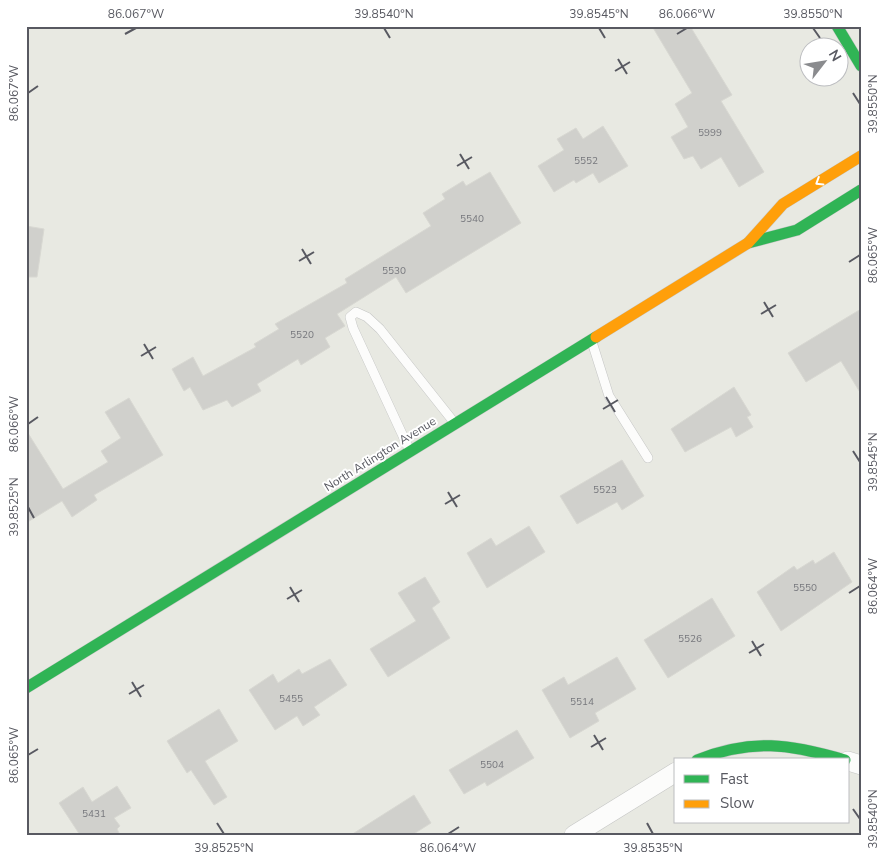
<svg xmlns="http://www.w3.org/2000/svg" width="887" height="861" viewBox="0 0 887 861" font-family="'Nunito Sans',sans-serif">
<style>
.building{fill:#d0d0cc;stroke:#d8d8d2}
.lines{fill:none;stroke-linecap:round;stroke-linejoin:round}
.lane-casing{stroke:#c5c6c5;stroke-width:10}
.street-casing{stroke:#c5c6c5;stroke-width:20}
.fast-casing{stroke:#c4c5c4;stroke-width:12}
.slow-casing{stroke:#c4c5c4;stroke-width:12}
.lane{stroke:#fcfcfb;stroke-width:9}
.street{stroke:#fcfcfb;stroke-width:19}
.fast{stroke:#30b455;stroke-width:11}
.slow{stroke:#ff9f0a;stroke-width:11}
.oneway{stroke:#fff}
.ticks{fill:none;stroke:#585961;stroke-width:2}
.labels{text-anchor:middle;stroke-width:4;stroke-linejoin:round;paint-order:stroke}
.number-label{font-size:10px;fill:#77787d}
.street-label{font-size:12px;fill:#585961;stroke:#fff}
.neatline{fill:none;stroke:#585961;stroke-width:2}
.ticks-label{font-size:12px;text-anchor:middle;fill:#585961}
</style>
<rect width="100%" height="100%" fill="#e8e9e2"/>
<path class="building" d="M 652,26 L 690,26 L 732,95 L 721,101 L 764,172 L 739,187 L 721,157 L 701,169 L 693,156 L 684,159 L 671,137 L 688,127 L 675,104 L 692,93 Z
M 603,126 L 628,166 L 599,183 L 593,173 L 576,183 L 574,180 L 554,192 L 538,166 L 564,150 L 557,139 L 576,128 L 583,139 Z
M 490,172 L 521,223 L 406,293 L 396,277 L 337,314 L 345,326 L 325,338 L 330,347 L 301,365 L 298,359 L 257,384 L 261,391 L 232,407 L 227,400 L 203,410 L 190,387 L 184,391 L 172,369 L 193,357 L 203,376 L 256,347 L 254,344 L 279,329 L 275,324 L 347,283 L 345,279 L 431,226 L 423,213 L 445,199 L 442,194 L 463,181 L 466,186 Z
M 26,226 L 44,229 L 37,277 L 26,277 Z
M 861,309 L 861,394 L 841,361 L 806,382 L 788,353 Z
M 734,387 L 751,415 L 747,417 L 753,427 L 736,437 L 731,427 L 685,452 L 671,429 Z
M 129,398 L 163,455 L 94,495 L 97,500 L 72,517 L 62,501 L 26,523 L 26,430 L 63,489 L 108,462 L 101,451 L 121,438 L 105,412 Z
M 622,460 L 644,496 L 622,510 L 617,502 L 577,524 L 560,496 Z
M 529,526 L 545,552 L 487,588 L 467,553 L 491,538 L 496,546 Z
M 834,552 L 852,582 L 781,631 L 757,592 L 794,566 L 797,570 L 813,560 L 815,564 Z
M 425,577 L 440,602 L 432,608 L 450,638 L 388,677 L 370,649 L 416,621 L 398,593 Z
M 712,598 L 735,636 L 668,678 L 644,640 Z
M 617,657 L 636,689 L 595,713 L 599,721 L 570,738 L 542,690 L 564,677 L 568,685 Z
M 330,659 L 347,685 L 314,707 L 320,715 L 303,726 L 297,716 L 275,730 L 249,690 L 273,674 L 278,683 L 299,669 L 302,674 Z
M 219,709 L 238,741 L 205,761 L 227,797 L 214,805 L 191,770 L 187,773 L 167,741 Z
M 517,730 L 534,758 L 487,786 L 485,782 L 464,794 L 449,770 Z
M 117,786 L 131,808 L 114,818 L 120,826 L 117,829 L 120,835 L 80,835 L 59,803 L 83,787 L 92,802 Z
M 414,795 L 431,823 L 412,835 L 351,835 Z"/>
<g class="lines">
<defs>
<path id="lane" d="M 592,342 L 609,396 L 648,458
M 409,449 L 353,328 L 350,317 L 356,312 L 367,317 L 380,329 L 453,421"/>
<path id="street" d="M 848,761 L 861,765
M 574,835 L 676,772"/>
<path id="fast" d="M 837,26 L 861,66
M 748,243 L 797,230 L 861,190
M 26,688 L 596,337
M 697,760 C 752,738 790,744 845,760"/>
<path id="slow" d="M 596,337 L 748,243 L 783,204 L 861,156"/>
</defs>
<use href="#lane" class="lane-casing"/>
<use href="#street" class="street-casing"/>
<use href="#fast" class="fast-casing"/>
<use href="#slow" class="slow-casing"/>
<use href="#lane" class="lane"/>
<use href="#street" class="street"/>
<use href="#fast" class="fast"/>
<use href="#slow" class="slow"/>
</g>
<defs><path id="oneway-chevron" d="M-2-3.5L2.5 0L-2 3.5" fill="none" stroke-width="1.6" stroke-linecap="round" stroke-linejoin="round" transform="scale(1.25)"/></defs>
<use class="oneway" href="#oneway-chevron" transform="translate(819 182) rotate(148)"/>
<path class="ticks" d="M 384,28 L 390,38M 599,28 L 605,38M 813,28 L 820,38M 125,34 L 136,28M 677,34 L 687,28M 618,59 L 627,74M 615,71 L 630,62M 28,93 L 38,86M 853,93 L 860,104M 460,154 L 469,169M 457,166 L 472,157M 302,249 L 311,264M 299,261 L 314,252M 849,262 L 860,255M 764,302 L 773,317M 761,314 L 776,305M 144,344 L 153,359M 141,356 L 156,347M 606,397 L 615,412M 603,409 L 618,400M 28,424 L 38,417M 853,451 L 860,462M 448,492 L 457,507M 445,504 L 460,495M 28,507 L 34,518M 290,587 L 299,602M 849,593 L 860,586M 287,599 L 302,590M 752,641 L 761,656M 749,653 L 764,644M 132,682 L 141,697M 129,694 L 144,685M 594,735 L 603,750M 591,747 L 606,738M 28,755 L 38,749M 853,809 L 860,819M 217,823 L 224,834M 647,823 L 653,834M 448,834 L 459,827"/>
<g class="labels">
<g class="number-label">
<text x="710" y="136">5999</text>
<text x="586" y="164">5552</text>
<text x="472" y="222">5540</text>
<text x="394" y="274">5530</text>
<text x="302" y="338">5520</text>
<text x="605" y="493">5523</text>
<text x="805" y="591">5550</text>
<text x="690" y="642">5526</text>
<text x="291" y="702">5455</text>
<text x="582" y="705">5514</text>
<text x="492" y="768">5504</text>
<text x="94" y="817">5431</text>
</g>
<g class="street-label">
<text transform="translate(380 454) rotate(-32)" y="4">North Arlington Avenue</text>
</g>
</g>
<rect width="887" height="861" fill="none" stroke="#ffffff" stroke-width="55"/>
<rect x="674" y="758" width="175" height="65" fill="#ffffff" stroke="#bcbdc0"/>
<rect x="684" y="775" width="25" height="8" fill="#30b455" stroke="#bcbdc0"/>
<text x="720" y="784" font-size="15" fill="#585961">Fast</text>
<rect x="684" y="800" width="25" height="8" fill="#ff9f0a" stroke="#bcbdc0"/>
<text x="720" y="808" font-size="15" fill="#585961">Slow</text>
<g transform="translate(824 62) rotate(59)"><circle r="24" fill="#ffffff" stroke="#bcbdc0"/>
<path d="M0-4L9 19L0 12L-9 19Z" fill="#8a8b8e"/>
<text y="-8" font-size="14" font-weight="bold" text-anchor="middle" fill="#585961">N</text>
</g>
<rect x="28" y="28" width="832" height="806" class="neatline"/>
<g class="ticks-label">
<text x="136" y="18">86.067°W</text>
<text x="384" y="18">39.8540°N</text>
<text x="599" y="18">39.8545°N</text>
<text x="687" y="18">86.066°W</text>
<text x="813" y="18">39.8550°N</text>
<text transform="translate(14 93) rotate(-90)" y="4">86.067°W</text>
<text transform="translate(873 104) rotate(-90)" y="4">39.8550°N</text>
<text transform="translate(873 255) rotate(-90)" y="4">86.065°W</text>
<text transform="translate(14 424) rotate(-90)" y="4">86.066°W</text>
<text transform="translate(873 462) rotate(-90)" y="4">39.8545°N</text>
<text transform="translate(14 507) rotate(-90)" y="4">39.8525°N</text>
<text transform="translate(873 586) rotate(-90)" y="4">86.064°W</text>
<text transform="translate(14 755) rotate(-90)" y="4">86.065°W</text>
<text transform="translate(873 819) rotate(-90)" y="4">39.8540°N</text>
<text x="224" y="852">39.8525°N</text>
<text x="448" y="852">86.064°W</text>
<text x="653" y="852">39.8535°N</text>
</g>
</svg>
